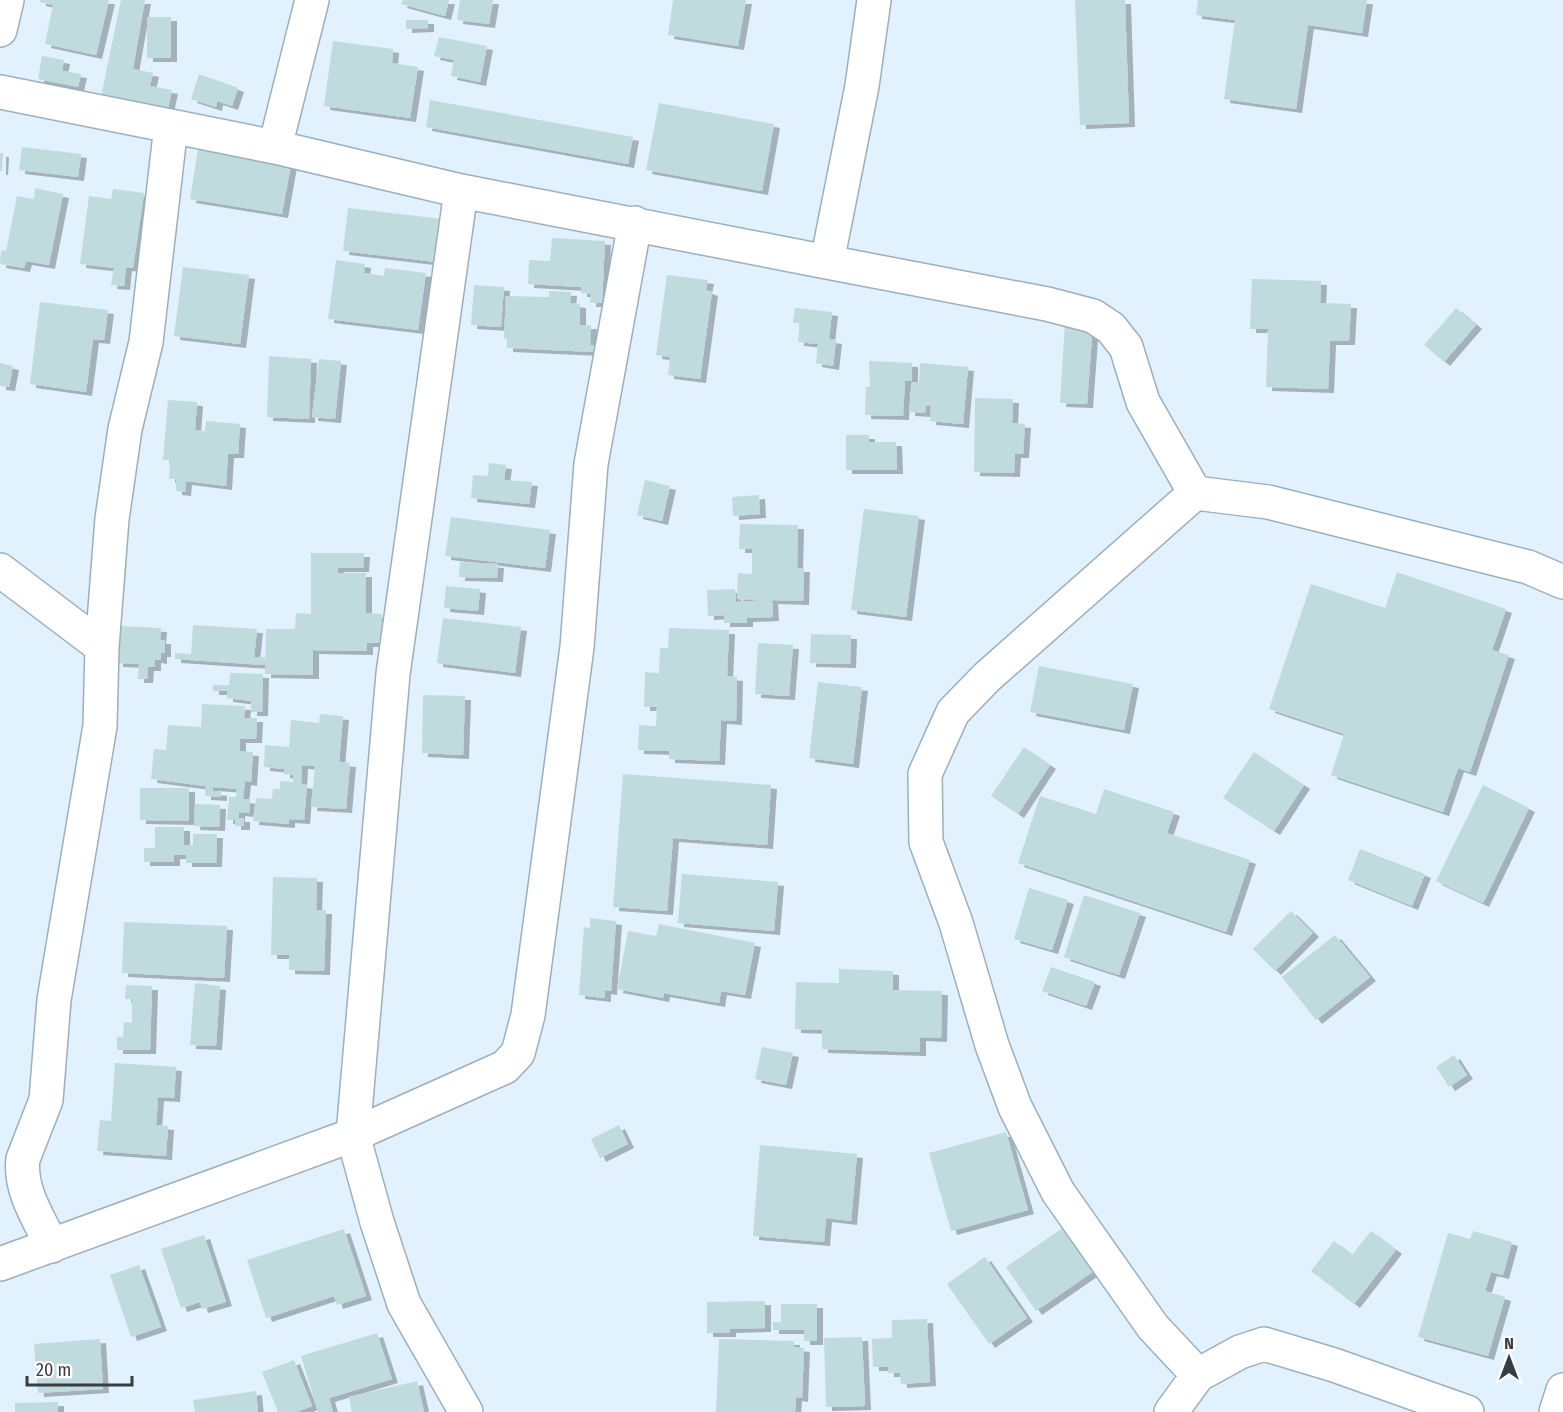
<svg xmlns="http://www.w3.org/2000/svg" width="1563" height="1412" viewBox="0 0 1563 1412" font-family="'Fira Sans Condensed',sans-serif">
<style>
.building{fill:#c0dbde;filter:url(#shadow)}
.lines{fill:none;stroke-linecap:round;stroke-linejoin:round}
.street-casing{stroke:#9cafbd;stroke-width:36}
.street{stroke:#fff;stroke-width:33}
</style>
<defs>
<filter id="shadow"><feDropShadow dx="6" dy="4" stdDeviation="0" flood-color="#0004"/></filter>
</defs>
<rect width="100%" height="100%" fill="#e1f1fd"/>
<path class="building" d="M 40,0 L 109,0 L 96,55 L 45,44 L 53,5 L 40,2 Z
M 121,0 L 145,0 L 133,69 L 153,73 L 150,86 L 172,90 L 166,117 L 100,102 Z
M 403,0 L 449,0 L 445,16 L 401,4 Z
M 460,0 L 493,0 L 489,24 L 457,20 Z
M 673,0 L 746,0 L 738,46 L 668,35 Z
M 1075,0 L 1125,0 L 1129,123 L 1080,125 Z
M 1198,0 L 1367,0 L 1362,33 L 1308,25 L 1296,109 L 1224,99 L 1235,20 L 1196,15 Z
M 147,17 L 171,17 L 171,58 L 147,58 Z
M 406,20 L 428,20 L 428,28 L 406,29 Z
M 439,37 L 487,46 L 480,82 L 451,76 L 454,60 L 434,56 Z
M 333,41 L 393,49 L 392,63 L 418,67 L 410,118 L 324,106 Z
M 42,56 L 64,60 L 62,71 L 81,74 L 78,87 L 38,79 Z
M 199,74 L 238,88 L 232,106 L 217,101 L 216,107 L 191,99 Z
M 430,100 L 633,137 L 628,164 L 426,127 Z
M 659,103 L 774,124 L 762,191 L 646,170 Z
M 22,147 L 81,154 L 78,177 L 19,170 Z
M 198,149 L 291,164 L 282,214 L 190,199 Z
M 0,153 L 3,153 L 2,171 L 0,171 Z
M 35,188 L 63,194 L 49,265 L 26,261 L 24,268 L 0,264 L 1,250 L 6,251 L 17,196 L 34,199 Z
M 113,189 L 144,193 L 133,268 L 126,267 L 124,286 L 111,285 L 114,268 L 80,264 L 89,196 L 111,199 Z
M 348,208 L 451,220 L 445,263 L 343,251 Z
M 552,238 L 605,241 L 602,303 L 590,303 L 591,294 L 581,293 L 581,287 L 528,284 L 529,260 L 550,261 Z
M 336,260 L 365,264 L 364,273 L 384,276 L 385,268 L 426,273 L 418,330 L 328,319 Z
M 183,267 L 249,275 L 240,344 L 174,336 Z
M 667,275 L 708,280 L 706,290 L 712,292 L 700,379 L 668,375 L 670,357 L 656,355 Z
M 1252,279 L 1321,281 L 1320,303 L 1351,304 L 1349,341 L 1330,341 L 1328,389 L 1266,387 L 1268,329 L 1250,329 Z
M 474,285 L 504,287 L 501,327 L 471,325 Z
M 549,291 L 571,292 L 570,303 L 580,304 L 580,325 L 591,325 L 590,345 L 594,345 L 594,352 L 507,348 L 507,339 L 504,339 L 506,296 L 549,297 Z
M 40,302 L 108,310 L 104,340 L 93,339 L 86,392 L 30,384 Z
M 795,308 L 832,312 L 829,339 L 836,340 L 833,366 L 816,363 L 818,344 L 798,342 L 800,323 L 793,323 Z
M 1456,308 L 1476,325 L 1444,362 L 1424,345 Z
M 1065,322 L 1093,323 L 1087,404 L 1060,403 Z
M 269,356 L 311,359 L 309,419 L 267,417 Z
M 319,359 L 341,361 L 335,419 L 312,417 Z
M 869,361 L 912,363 L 912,381 L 905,381 L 903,416 L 865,415 L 866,387 L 870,387 Z
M 0,363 L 13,366 L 9,387 L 0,386 Z
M 920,363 L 968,367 L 963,424 L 930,421 L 931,406 L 926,405 L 925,413 L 909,412 L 912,382 L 919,383 Z
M 975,398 L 1013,399 L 1012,423 L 1025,424 L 1023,454 L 1015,454 L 1014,473 L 974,472 Z
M 168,400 L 197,402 L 195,430 L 205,431 L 206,421 L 240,424 L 238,454 L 228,454 L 226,486 L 186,481 L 185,492 L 176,491 L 176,479 L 169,479 L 170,460 L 163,460 Z
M 846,435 L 869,435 L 869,442 L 896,442 L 897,470 L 846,470 Z
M 489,463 L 506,465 L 504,480 L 532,482 L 529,504 L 471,498 L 473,475 L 488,476 Z
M 645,480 L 670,486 L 662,521 L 637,515 Z
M 759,495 L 760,514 L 733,516 L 732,497 Z
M 864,509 L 919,516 L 906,617 L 851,610 Z
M 451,517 L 550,530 L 545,568 L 445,556 Z
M 740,524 L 798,525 L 797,568 L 804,568 L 803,601 L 772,600 L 773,617 L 747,618 L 747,623 L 724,623 L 724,615 L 708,616 L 707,590 L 735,589 L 736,602 L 770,600 L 737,599 L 738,573 L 752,574 L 752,549 L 739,549 Z
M 311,553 L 364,553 L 363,568 L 338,568 L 338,573 L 366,573 L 366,613 L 382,614 L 382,643 L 367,643 L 367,651 L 313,650 L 313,675 L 265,674 L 266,629 L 295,629 L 296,613 L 311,614 Z
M 460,562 L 498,564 L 497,578 L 459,577 Z
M 1397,572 L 1506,609 L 1492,650 L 1509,655 L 1470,772 L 1458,768 L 1443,812 L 1331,775 L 1344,734 L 1269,709 L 1311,584 L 1385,608 Z
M 446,586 L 480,589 L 478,611 L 444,608 Z
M 443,618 L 521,627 L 515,673 L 437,663 Z
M 193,625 L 257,629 L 254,657 L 265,657 L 264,665 L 175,659 L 175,653 L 191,654 Z
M 118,626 L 161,628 L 160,640 L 165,640 L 165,653 L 161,653 L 161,660 L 155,659 L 155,667 L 148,667 L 147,679 L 138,679 L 139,664 L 117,663 Z
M 669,628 L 729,630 L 727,676 L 737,677 L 736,721 L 721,720 L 719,761 L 669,759 L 669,751 L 638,750 L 639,725 L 656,726 L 657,707 L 644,707 L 645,672 L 659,673 L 660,648 L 668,648 Z
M 811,634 L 851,635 L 850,664 L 810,663 Z
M 758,643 L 793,645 L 789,696 L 755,694 Z
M 1039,666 L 1133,684 L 1124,730 L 1030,712 Z
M 230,673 L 263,674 L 262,712 L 251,712 L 251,701 L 227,698 L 227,691 L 213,691 L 213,685 L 229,685 Z
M 818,682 L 862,687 L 853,764 L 809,758 Z
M 423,695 L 465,696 L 463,755 L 422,753 Z
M 202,704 L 245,706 L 244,718 L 257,718 L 256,739 L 240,739 L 240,751 L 253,752 L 251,782 L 245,781 L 243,799 L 250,800 L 249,813 L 239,812 L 239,818 L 244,818 L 244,826 L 235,826 L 235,820 L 227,820 L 229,797 L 236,797 L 237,789 L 213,787 L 213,791 L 221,792 L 221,797 L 205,796 L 205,786 L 151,779 L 154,749 L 166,750 L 168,725 L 201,727 Z
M 320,714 L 343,716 L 339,762 L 350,763 L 346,809 L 311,807 L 315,766 L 302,765 L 301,784 L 307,785 L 304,820 L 289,819 L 289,824 L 253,821 L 256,798 L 272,799 L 273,789 L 280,789 L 280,781 L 293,782 L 293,775 L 284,774 L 284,769 L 264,767 L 265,745 L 289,747 L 291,720 L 319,723 Z
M 1024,747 L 1050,765 L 1018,814 L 991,796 Z
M 1254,752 L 1304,785 L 1274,831 L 1223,798 Z
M 623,774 L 771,785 L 767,845 L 673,838 L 667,911 L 613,907 Z
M 1483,785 L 1529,808 L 1483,903 L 1436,881 Z
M 140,788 L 189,788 L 189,821 L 140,820 Z
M 1104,789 L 1174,812 L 1167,833 L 1250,860 L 1226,932 L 1018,863 L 1040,796 L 1096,814 Z
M 195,804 L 220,805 L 219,827 L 194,826 Z
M 155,827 L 184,827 L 184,845 L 193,845 L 193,834 L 217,834 L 216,863 L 186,863 L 186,855 L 174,855 L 174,862 L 144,862 L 144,848 L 155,848 Z
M 1360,849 L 1425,874 L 1412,906 L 1348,880 Z
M 682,874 L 778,882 L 774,931 L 678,923 Z
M 273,877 L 317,878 L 316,910 L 326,910 L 324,971 L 289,970 L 289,955 L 271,955 Z
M 1029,888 L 1068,900 L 1052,950 L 1014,939 Z
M 1084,895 L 1140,913 L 1119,975 L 1064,957 Z
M 1291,911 L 1313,933 L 1275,971 L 1253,949 Z
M 590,918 L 616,921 L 611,991 L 605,990 L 605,998 L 579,995 L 584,927 L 590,928 Z
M 124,922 L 227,926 L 224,978 L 122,973 Z
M 659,924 L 755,943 L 745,995 L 721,991 L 719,1003 L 664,993 L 663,998 L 617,989 L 628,931 L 656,936 Z
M 1335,935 L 1370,977 L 1316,1020 L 1282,977 Z
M 1051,967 L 1095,982 L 1086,1006 L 1042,991 Z
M 839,969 L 893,971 L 893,990 L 942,991 L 941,1038 L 920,1037 L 920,1052 L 822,1049 L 822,1030 L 795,1029 L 796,982 L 839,983 Z
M 195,983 L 220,986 L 216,1046 L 190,1045 Z
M 126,985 L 152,986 L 150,1050 L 117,1050 L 117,1037 L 123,1037 L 124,1022 L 132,1023 L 132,999 L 125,999 Z
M 762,1047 L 793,1053 L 786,1085 L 755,1079 Z
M 1454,1055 L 1467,1075 L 1449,1087 L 1436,1067 Z
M 115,1063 L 176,1067 L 174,1098 L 158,1097 L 156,1125 L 168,1126 L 166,1156 L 97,1151 L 100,1120 L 111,1121 Z
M 619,1125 L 628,1144 L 600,1158 L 591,1139 Z
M 1006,1132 L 1028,1210 L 951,1231 L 929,1153 Z
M 760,1145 L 857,1154 L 851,1221 L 826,1218 L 824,1242 L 753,1236 Z
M 1067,1225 L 1104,1264 L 1036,1311 L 1006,1267 Z
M 344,1229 L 366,1296 L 337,1305 L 334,1296 L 266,1318 L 247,1260 Z
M 1371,1231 L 1396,1250 L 1354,1304 L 1311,1271 L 1334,1241 L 1352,1255 Z
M 1473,1231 L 1512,1242 L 1503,1275 L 1491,1272 L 1485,1291 L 1505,1297 L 1488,1356 L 1418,1337 L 1448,1233 L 1470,1239 Z
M 204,1235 L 226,1302 L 202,1309 L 200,1302 L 181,1308 L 161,1249 Z
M 985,1257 L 1027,1318 L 989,1344 L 947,1284 Z
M 139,1265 L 161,1327 L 131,1337 L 110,1275 Z
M 765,1301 L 765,1328 L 730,1329 L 730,1333 L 707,1333 L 707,1302 Z
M 781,1304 L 817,1304 L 817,1341 L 804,1341 L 804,1330 L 773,1330 L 773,1322 L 781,1322 Z
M 927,1319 L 930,1382 L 901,1384 L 900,1373 L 888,1373 L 888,1367 L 873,1367 L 872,1339 L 892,1338 L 892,1320 Z
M 377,1333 L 392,1379 L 329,1398 L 333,1412 L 318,1412 L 301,1356 Z
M 862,1337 L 865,1406 L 826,1407 L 824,1338 Z
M 100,1339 L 103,1389 L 38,1393 L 34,1344 Z
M 719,1339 L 794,1341 L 794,1347 L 804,1348 L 802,1398 L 796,1397 L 795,1412 L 716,1412 Z
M 294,1360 L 312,1406 L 297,1412 L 278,1412 L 262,1372 Z
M 417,1381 L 424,1412 L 352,1412 L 349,1397 Z
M 256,1391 L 258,1412 L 195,1412 L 193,1400 Z
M 58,1402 L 58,1412 L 15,1412 L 15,1403 Z"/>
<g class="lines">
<defs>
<path id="street" d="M 0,30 L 7,0
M 0,92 L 275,147 L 461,191 L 827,262 L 862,86 L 874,0
M 275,147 L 312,0
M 461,191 L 393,674 L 353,1135 L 377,1222 L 404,1304 L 466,1412
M 827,262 L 1047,304 L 1093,316 L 1111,328 L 1126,347 L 1143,402 L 1195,493 L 1268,502 L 1528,567 L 1563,582
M 1195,493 L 987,677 L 953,712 L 925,774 L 926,842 L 956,923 L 992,1045 L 1015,1107 L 1058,1192 L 1153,1327 L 1198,1375
M 0,570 L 102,647
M 52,1246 C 39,1219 19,1190 23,1159 L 46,1100 L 54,1000 L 100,726 L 102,647 L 112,519 L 125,429 L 146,342 L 171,126
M 0,1264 L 353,1135 L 505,1067 L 518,1053 L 528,1015 L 577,647 L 591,464 L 635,223
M 1171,1412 L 1198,1375 L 1240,1352 L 1264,1344 L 1334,1365 L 1467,1412
M 1556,1412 L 1563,1390"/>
</defs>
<use href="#street" class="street-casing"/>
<use href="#street" class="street"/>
</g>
<g transform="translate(1509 1358)" stroke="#ffffff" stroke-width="4.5" paint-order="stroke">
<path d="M0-4.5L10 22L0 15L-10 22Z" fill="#363e43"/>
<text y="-9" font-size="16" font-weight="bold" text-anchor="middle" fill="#363e43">N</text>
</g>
<path d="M27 1376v9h105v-9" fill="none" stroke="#363e43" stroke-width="3"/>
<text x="36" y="1376" font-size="18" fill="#363e43" stroke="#ffffff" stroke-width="4.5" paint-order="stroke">20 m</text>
</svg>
